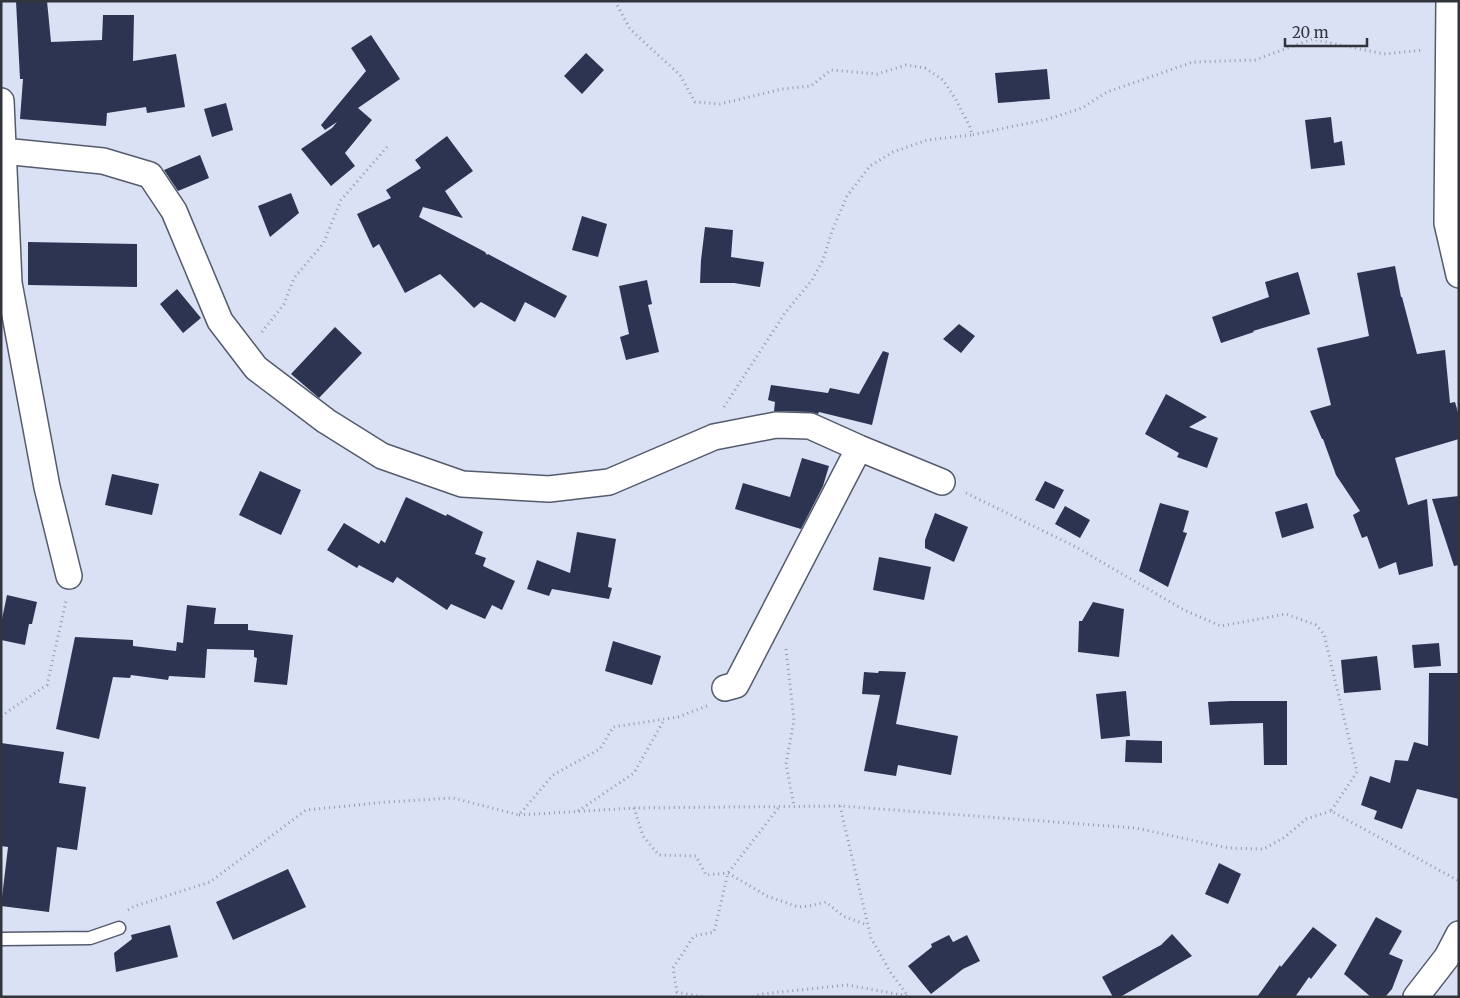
<svg xmlns="http://www.w3.org/2000/svg" width="1460" height="998" viewBox="0 0 1460 998" font-family="Merriweather,serif">
<style>
.building{fill:#2c3451}
.lines{fill:none;stroke-linecap:round;stroke-linejoin:round}
.service-casing{stroke:#555b6c;stroke-width:15}
.minor-casing{stroke:#555b6c;stroke-width:28}
.path{stroke:#959aa9;stroke-width:3;stroke-dasharray:1 4;stroke-linecap:butt}
.service{stroke:#fff;stroke-width:12}
.minor{stroke:#fff;stroke-width:25}
</style>
<rect width="100%" height="100%" fill="#dae1f5"/>
<path class="building" d="M 16,1 L 47,1 L 51,42 L 102,40 L 103,15 L 134,15 L 133,61 L 176,54 L 185,107 L 147,113 L 146,107 L 107,113 L 106,126 L 20,119 L 23,79 L 20,79 Z
M 371,35 L 400,79 L 358,108 L 372,120 L 345,153 L 355,166 L 331,186 L 301,149 L 332,128 L 337,122 L 325,130 L 321,125 L 366,71 L 351,48 Z
M 586,53 L 604,70 L 582,94 L 564,76 Z
M 1047,69 L 1050,99 L 998,103 L 995,73 Z
M 226,103 L 233,130 L 212,137 L 204,109 Z
M 1331,117 L 1334,143 L 1342,141 L 1345,165 L 1311,169 L 1305,120 Z
M 447,136 L 473,171 L 445,191 L 463,218 L 423,207 L 419,217 L 485,252 L 487,255 L 488,254 L 567,296 L 555,318 L 525,302 L 515,322 L 481,302 L 474,308 L 440,274 L 405,293 L 379,244 L 373,248 L 357,214 L 391,198 L 386,190 L 421,168 L 415,160 Z
M 200,155 L 209,178 L 178,191 L 164,170 Z
M 291,193 L 299,213 L 270,237 L 258,206 Z
M 582,216 L 607,224 L 598,257 L 572,250 Z
M 705,227 L 733,230 L 731,257 L 764,262 L 760,287 L 734,283 L 700,283 L 701,260 Z
M 28,242 L 137,244 L 137,287 L 28,285 Z
M 1395,266 L 1401,297 L 1402,297 L 1417,354 L 1445,350 L 1450,403 L 1455,402 L 1459,416 L 1459,439 L 1395,458 L 1408,505 L 1427,499 L 1433,566 L 1399,575 L 1396,562 L 1379,569 L 1367,536 L 1362,538 L 1353,515 L 1360,511 L 1336,475 L 1323,439 L 1322,439 L 1310,411 L 1331,405 L 1317,348 L 1369,336 L 1357,273 Z
M 1298,272 L 1310,314 L 1253,331 L 1254,332 L 1221,343 L 1212,317 L 1269,297 L 1265,282 Z
M 647,280 L 652,304 L 648,305 L 659,352 L 626,360 L 620,337 L 629,334 L 619,286 Z
M 177,289 L 201,318 L 183,333 L 160,304 Z
M 959,324 L 975,336 L 961,353 L 943,339 Z
M 335,327 L 362,353 L 319,398 L 291,374 Z
M 883,351 L 889,353 L 872,425 L 819,412 L 818,414 L 810,412 L 774,411 L 775,402 L 768,400 L 771,385 L 828,393 L 830,388 L 859,394 Z
M 1166,394 L 1207,417 L 1189,427 L 1218,438 L 1207,468 L 1177,457 L 1179,453 L 1145,434 Z
M 802,458 L 829,466 L 823,486 L 801,529 L 735,509 L 743,483 L 790,497 Z
M 260,471 L 301,490 L 281,535 L 239,515 Z
M 112,474 L 159,484 L 152,515 L 105,505 Z
M 1045,481 L 1064,490 L 1054,509 L 1035,500 Z
M 1459,496 L 1459,565 L 1454,566 L 1432,499 Z
M 406,497 L 446,516 L 447,514 L 483,532 L 475,554 L 486,558 L 483,566 L 515,581 L 502,610 L 492,605 L 485,619 L 451,604 L 447,610 L 397,577 L 393,583 L 359,565 L 357,568 L 327,550 L 344,523 L 379,544 L 381,540 L 385,543 Z
M 1160,503 L 1189,511 L 1183,532 L 1187,533 L 1168,587 L 1139,571 Z
M 1307,503 L 1314,528 L 1282,538 L 1275,512 Z
M 1065,506 L 1090,520 L 1080,538 L 1055,524 Z
M 935,513 L 968,527 L 954,562 L 925,548 L 925,540 Z
M 577,532 L 616,539 L 608,587 L 612,588 L 609,599 L 552,589 L 549,596 L 527,589 L 537,560 L 570,573 Z
M 879,557 L 931,567 L 924,600 L 873,590 Z
M 7,595 L 37,602 L 32,624 L 29,624 L 25,645 L 1,640 L 1,624 Z
M 1093,602 L 1124,609 L 1119,657 L 1078,652 L 1079,621 L 1082,621 Z
M 187,605 L 216,608 L 214,624 L 248,624 L 248,630 L 293,635 L 287,685 L 254,682 L 257,658 L 254,657 L 254,650 L 207,649 L 205,678 L 169,676 L 168,680 L 131,675 L 130,678 L 113,677 L 99,739 L 56,729 L 75,637 L 133,640 L 133,646 L 176,651 L 177,642 L 183,643 Z
M 613,641 L 661,656 L 652,685 L 605,671 Z
M 1439,643 L 1441,666 L 1414,668 L 1412,645 Z
M 1377,656 L 1381,690 L 1344,693 L 1341,660 Z
M 879,671 L 906,672 L 896,724 L 958,736 L 951,775 L 898,765 L 896,776 L 864,771 L 880,695 L 862,694 L 864,672 L 878,673 Z
M 1429,673 L 1459,673 L 1459,799 L 1417,789 L 1402,829 L 1374,819 L 1377,811 L 1361,805 L 1370,776 L 1390,783 L 1395,760 L 1408,761 L 1414,742 L 1428,746 Z
M 1126,691 L 1130,736 L 1101,739 L 1096,694 Z
M 1231,701 L 1287,701 L 1287,765 L 1264,765 L 1263,723 L 1210,725 L 1208,702 Z
M 1126,740 L 1162,741 L 1162,763 L 1125,762 Z
M 1,743 L 64,752 L 59,783 L 86,787 L 77,850 L 57,847 L 49,912 L 1,906 L 8,847 L 1,846 Z
M 1219,863 L 1241,874 L 1228,904 L 1205,894 Z
M 288,869 L 306,907 L 233,940 L 216,902 Z
M 1376,917 L 1402,931 L 1389,954 L 1403,960 L 1392,989 L 1385,997 L 1371,997 L 1344,974 Z
M 170,925 L 178,957 L 116,972 L 114,953 L 132,939 L 131,935 Z
M 1313,927 L 1337,945 L 1311,979 L 1309,977 L 1295,997 L 1257,997 L 1280,965 L 1281,967 Z
M 1172,934 L 1192,956 L 1120,997 L 1113,997 L 1102,977 L 1161,945 Z
M 949,935 L 953,942 L 967,935 L 980,961 L 963,969 L 931,994 L 908,966 L 932,947 L 931,944 Z"/>
<g class="lines">
<defs>
<path id="service" d="M 1,939 L 90,938 L 119,928"/>
<path id="minor" d="M 1449,1 L 1447,223 L 1459,275
M 1,101 L 9,283 L 47,487 L 69,576
M 3,151 L 103,161 L 150,175 L 174,211 L 220,321 L 256,368 L 326,421 L 382,456 L 462,484 L 549,489 L 609,482 L 714,437 L 776,425 L 810,426 L 859,448 L 942,482
M 725,688 L 736,685 L 859,448
M 1416,997 L 1447,957 L 1459,934"/>
</defs>
<use href="#service" class="service-casing"/>
<use href="#minor" class="minor-casing"/>
<path class="path" d="M 615,1 L 630,29 L 680,75 L 695,102 L 720,104 L 782,89 L 811,86 L 831,70 L 877,74 L 906,65 L 925,68 L 943,80 L 955,98 L 970,127 L 972,135 L 1048,119 L 1082,108 L 1107,92 L 1193,62 L 1255,60 L 1312,39 L 1384,54 L 1424,50
M 262,332 L 284,304 L 294,278 L 323,244 L 341,200 L 387,147
M 724,407 L 785,313 L 812,280 L 823,260 L 832,231 L 847,196 L 870,166 L 893,152 L 927,140 L 972,135
M 966,493 L 1076,547 L 1184,610 L 1221,626 L 1286,614 L 1316,625 L 1324,634 L 1357,772 L 1331,811 L 1459,881
M 786,649 L 794,720 L 786,764 L 794,806
M 1,716 L 47,685 L 66,601
M 840,806 L 871,938 L 891,973 L 909,997
M 634,808 L 643,836 L 659,855 L 696,856 L 706,875 L 728,873 L 767,896 L 798,907 L 809,906 L 826,902 L 843,916 L 867,925
M 578,811 L 634,773 L 664,720
M 519,815 L 634,808 L 840,806 L 1136,828 L 1228,848 L 1264,849 L 1285,837 L 1306,819 L 1331,811
M 128,910 L 135,906 L 210,882 L 306,810 L 387,802 L 453,798 L 519,815 L 553,775 L 600,749 L 613,727 L 678,717 L 707,706
M 702,997 L 677,992 L 673,968 L 694,936 L 714,932 L 728,873 L 779,807
M 753,997 L 761,994 L 847,985 L 908,996"/>
<use href="#service" class="service"/>
<use href="#minor" class="minor"/>
</g>
<rect width="1460" height="998" fill="none" stroke="#32343c" stroke-width="5"/>
<path d="M1285 38v8h82v-8" fill="none" stroke="#32343c" stroke-width="2.5"/>
<text x="1292" y="38" font-size="15" fill="#32343c" stroke="#dae1f5" stroke-width="4" paint-order="stroke">20 m</text>
</svg>
